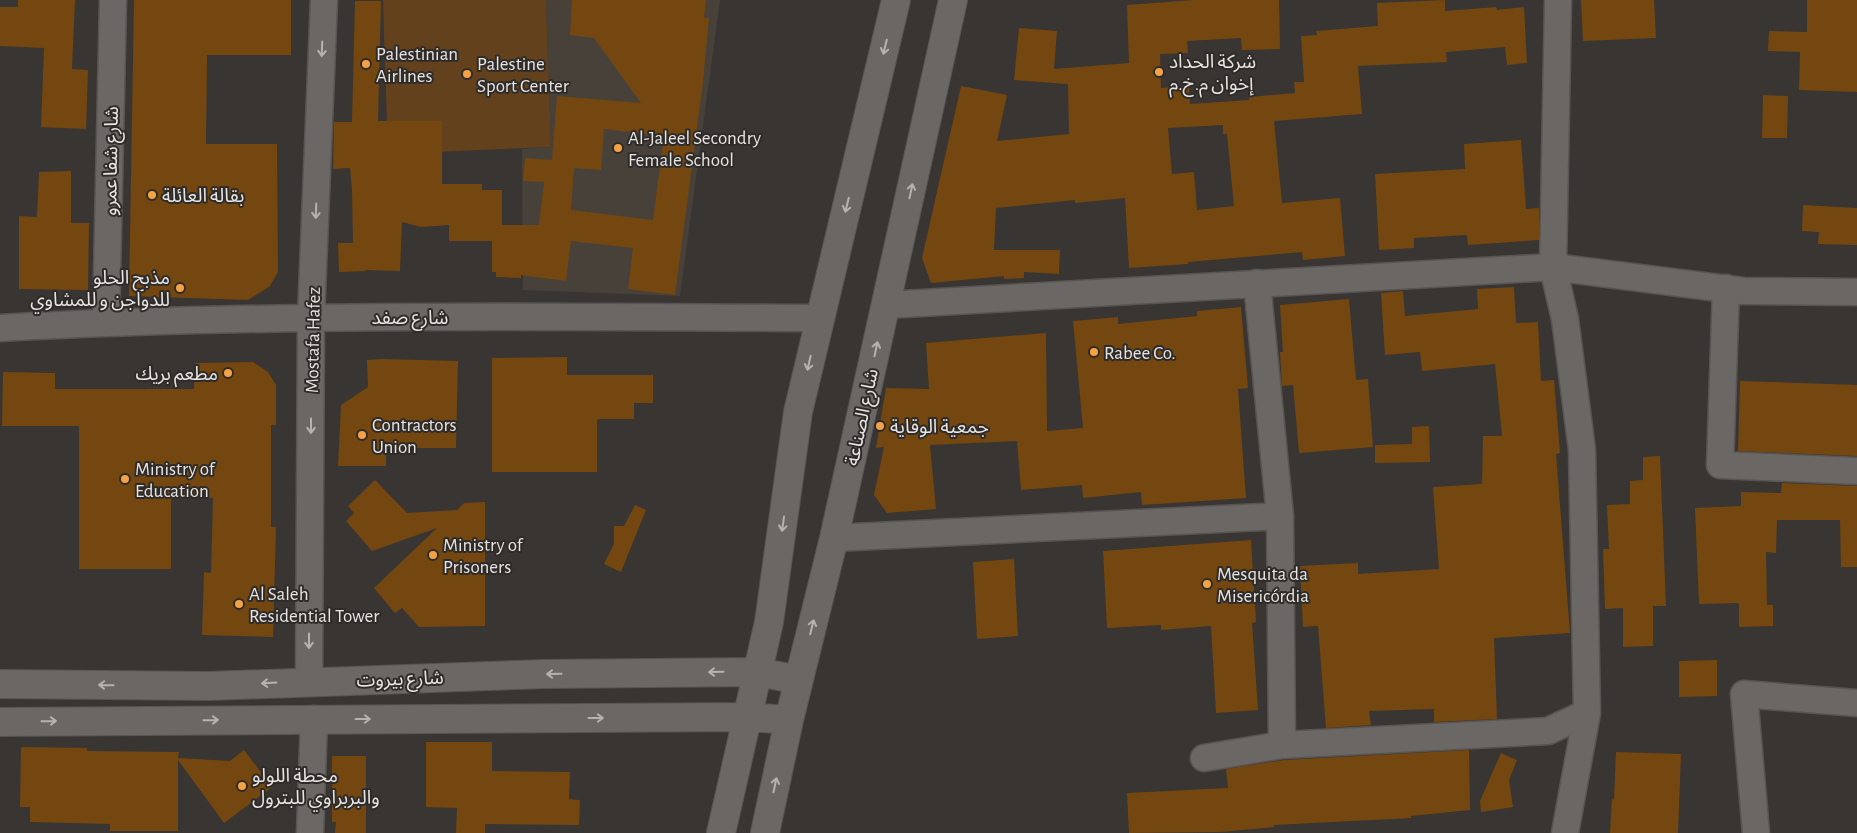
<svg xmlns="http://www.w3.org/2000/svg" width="1857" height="833" viewBox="0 0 1857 833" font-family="'Alegreya Sans','Noto Sans Arabic',sans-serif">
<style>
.built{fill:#48413a}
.green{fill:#63411d}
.building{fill:#744710;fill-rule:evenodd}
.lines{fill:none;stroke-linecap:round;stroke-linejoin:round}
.minor-casing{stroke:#575453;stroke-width:29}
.secondary-casing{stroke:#575453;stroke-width:30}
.minor{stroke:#6b6764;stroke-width:26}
.secondary{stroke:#6b6764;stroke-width:28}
.oneway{stroke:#b5b3b1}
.poi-dot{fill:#f5a246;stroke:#2e2b28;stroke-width:2}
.labels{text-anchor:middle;stroke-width:4;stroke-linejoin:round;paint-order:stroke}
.poi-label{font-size:19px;fill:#e7e5e4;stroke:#2e2b28;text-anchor:start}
.street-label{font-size:19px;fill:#e7e5e4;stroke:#2e2b28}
</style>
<rect width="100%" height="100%" fill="#383532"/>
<path class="built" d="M 546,0 L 720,0 L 680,296 L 523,290 L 522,149 L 551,147 Z"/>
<path class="green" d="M 383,0 L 546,0 L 551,147 L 388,154 Z"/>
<path class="building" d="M 18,0 L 75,0 L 72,69 L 88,70 L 86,129 L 41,127 L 44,48 L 0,46 L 0,7 L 18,7 Z
M 134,0 L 291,0 L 291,55 L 207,55 L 206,144 L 277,144 L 278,272 L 270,286 L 248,300 L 129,296 Z
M 572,0 L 706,0 L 704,18 L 709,18 L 703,82 L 675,295 L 628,289 L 633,248 L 571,241 L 566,281 L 521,275 L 521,278 L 496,277 L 496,272 L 492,272 L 492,241 L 449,241 L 449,225 L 421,227 L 402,222 L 400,271 L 365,270 L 365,271 L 339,272 L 338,243 L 353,243 L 352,190 L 350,168 L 333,169 L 334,122 L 352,122 L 355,1 L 381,1 L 378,121 L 442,121 L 442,184 L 482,184 L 482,190 L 502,190 L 502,225 L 539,225 L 544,182 L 523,181 L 525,158 L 552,160 L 557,96 L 641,103 L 594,38 L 570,35 ZM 604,129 L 664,136 L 653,220 L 571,210 L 574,168 L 601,170 Z
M 1194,0 L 1279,0 L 1280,49 L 1242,50 L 1241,38 L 1187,41 L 1188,53 L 1160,54 L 1161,88 L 1189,86 L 1190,104 L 1249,100 L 1249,97 L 1295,93 L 1294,82 L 1304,82 L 1301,36 L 1317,35 L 1316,31 L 1378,26 L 1377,3 L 1445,0 L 1445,11 L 1496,7 L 1497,10 L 1524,7 L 1527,63 L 1507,65 L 1505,47 L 1446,52 L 1447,62 L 1358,66 L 1362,114 L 1274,121 L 1282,203 L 1340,198 L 1345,256 L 1303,260 L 1302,252 L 1188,262 L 1188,264 L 1129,268 L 1125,198 L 1075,203 L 1075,200 L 996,208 L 994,250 L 1060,250 L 1059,274 L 1024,272 L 1024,278 L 1004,279 L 1004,276 L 931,283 L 922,258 L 961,86 L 1007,95 L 997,141 L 1069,134 L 1068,84 L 1014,80 L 1019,28 L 1057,31 L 1054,69 L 1129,63 L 1127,5 ZM 1223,125 L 1223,134 L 1227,134 L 1234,206 L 1197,210 L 1194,172 L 1172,174 L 1168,128 Z
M 1581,0 L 1654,0 L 1656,38 L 1583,41 Z
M 1807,0 L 1857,0 L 1857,92 L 1799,90 L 1800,52 L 1768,51 L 1769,31 L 1807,32 Z
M 1763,95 L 1788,96 L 1787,138 L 1762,138 Z
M 1521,140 L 1526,209 L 1539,208 L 1539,240 L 1468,245 L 1467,235 L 1414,238 L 1414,248 L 1379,250 L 1375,174 L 1465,169 L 1464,144 Z
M 71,171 L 71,223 L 89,223 L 88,290 L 19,289 L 19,216 L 37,217 L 39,172 Z
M 1803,205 L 1857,208 L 1857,245 L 1818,244 L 1819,232 L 1802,231 Z
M 1514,287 L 1516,323 L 1538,322 L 1541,381 L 1554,380 L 1560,453 L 1556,454 L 1570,633 L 1494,638 L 1497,719 L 1434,722 L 1434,709 L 1369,711 L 1371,725 L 1326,728 L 1318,626 L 1303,627 L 1300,566 L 1358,563 L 1358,574 L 1439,569 L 1433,487 L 1482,484 L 1483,436 L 1502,436 L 1495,364 L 1422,371 L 1420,352 L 1385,355 L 1381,293 L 1403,291 L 1405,316 L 1478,309 L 1477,289 Z
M 1349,299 L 1356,380 L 1368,379 L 1373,447 L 1299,453 L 1293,385 L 1282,386 L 1280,352 L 1283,352 L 1280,305 Z
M 1241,307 L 1248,388 L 1238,389 L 1246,498 L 1142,505 L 1141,492 L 1083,498 L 1082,485 L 1021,490 L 1017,441 L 930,445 L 936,509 L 887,513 L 874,495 L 884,447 L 876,448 L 886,388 L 929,389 L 926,343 L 1046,333 L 1047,431 L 1083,428 L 1073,321 L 1118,317 L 1118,324 L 1197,316 L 1197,311 Z
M 567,357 L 567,375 L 653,375 L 653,403 L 634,403 L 634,419 L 597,419 L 597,472 L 492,472 L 492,358 Z
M 381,359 L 458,361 L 456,448 L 386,448 L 386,466 L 338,466 L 341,405 L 368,387 L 367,360 Z
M 253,362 L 268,372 L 276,385 L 276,425 L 271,425 L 271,527 L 276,527 L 273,637 L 202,635 L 204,572 L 211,573 L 213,498 L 171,498 L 171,569 L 79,569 L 79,426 L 2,426 L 3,372 L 55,373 L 55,389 L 194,389 L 195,363 Z
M 1740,381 L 1857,385 L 1857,456 L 1738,451 Z
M 1429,426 L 1430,462 L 1375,463 L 1375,445 L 1412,444 L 1412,427 Z
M 1660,456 L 1666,606 L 1653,606 L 1653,646 L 1623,647 L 1623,608 L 1605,609 L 1603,549 L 1609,549 L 1607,505 L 1630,504 L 1630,481 L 1643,480 L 1643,457 Z
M 375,480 L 407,513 L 457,510 L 464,503 L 485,502 L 485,626 L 419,627 L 402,608 L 395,613 L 374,588 L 437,528 L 372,551 L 346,521 L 354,513 L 348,506 Z
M 1782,483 L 1857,486 L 1857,567 L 1841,567 L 1840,520 L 1777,520 L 1776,553 L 1766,552 L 1767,605 L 1773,605 L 1773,626 L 1739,627 L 1739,603 L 1699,604 L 1695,508 L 1741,506 L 1741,492 L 1781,493 Z
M 635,505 L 646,510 L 621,572 L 604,564 L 614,544 L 614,526 L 624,526 Z
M 1251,540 L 1256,622 L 1252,623 L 1258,710 L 1216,713 L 1211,626 L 1161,630 L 1161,625 L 1107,628 L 1103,551 Z
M 1014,559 L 1018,636 L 977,639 L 973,562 Z
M 1717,660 L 1717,696 L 1679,697 L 1679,661 Z
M 426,742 L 492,742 L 492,771 L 570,772 L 569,799 L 580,800 L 579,825 L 485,824 L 485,833 L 456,833 L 457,808 L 426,807 Z
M 21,747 L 87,748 L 87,751 L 179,752 L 178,758 L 230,761 L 244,750 L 272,787 L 224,823 L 178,760 L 178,831 L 110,831 L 110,824 L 30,822 L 30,807 L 20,807 Z
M 1469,750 L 1470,810 L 1411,816 L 1411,818 L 1274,825 L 1274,827 L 1220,832 L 1129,833 L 1127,793 L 1228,788 L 1226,769 L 1284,760 Z
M 1616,752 L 1681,754 L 1678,833 L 1610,833 L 1612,799 L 1614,800 Z
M 1501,753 L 1517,760 L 1509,780 L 1513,807 L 1481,812 L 1480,801 Z
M 332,756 L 366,756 L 366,833 L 335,833 L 336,822 L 332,822 Z"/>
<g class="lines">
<defs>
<path id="minor" d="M 1558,0 L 1553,267 L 1565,319 L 1582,450 L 1587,713 L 1565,833
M 1257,283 L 1280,516 L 1282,745
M 1726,288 L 1720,465 L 1857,471
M 886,305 L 1553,267 L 1743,291 L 1857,292
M 106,322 L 113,0
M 0,328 C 273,313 546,317 819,318
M 834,538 L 1280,516
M 309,681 L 311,317 L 324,0
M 1204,758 L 1282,745 L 1548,731 L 1587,713
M 310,833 L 314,719
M 1756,833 L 1744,694 L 1857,703"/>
<path id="secondary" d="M 0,684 L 209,686 L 545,674 L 758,672 L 799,680
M 0,722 L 747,717 L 789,720
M 721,833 L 769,622 L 798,412 L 896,0
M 765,833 L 789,720 L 834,538 L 953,0"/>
</defs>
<use href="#minor" class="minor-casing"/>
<use href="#secondary" class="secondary-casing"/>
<use href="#minor" class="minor"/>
<use href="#secondary" class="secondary"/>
</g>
<defs><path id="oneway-shaft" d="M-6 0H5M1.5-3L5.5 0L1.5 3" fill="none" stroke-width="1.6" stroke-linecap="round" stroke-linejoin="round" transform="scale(1.25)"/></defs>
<g class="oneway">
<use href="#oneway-shaft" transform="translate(885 47) rotate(104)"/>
<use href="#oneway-shaft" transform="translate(322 49) rotate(92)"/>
<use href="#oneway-shaft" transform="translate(911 191) rotate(-78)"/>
<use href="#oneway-shaft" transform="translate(847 205) rotate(104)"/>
<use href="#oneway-shaft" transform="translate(316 211) rotate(92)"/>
<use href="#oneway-shaft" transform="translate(876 349) rotate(-78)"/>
<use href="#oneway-shaft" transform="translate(809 363) rotate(103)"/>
<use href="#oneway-shaft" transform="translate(311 426) rotate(90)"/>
<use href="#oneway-shaft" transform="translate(783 524) rotate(98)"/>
<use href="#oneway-shaft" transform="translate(812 627) rotate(-76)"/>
<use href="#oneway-shaft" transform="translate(309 641) rotate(90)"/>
<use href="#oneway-shaft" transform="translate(716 672) rotate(179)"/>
<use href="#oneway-shaft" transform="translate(554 674) rotate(179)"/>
<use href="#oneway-shaft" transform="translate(269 683) rotate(177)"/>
<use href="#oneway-shaft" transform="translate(106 685) rotate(-179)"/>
<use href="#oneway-shaft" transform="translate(596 718)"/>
<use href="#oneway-shaft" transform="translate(363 719)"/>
<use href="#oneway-shaft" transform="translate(211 720) rotate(-1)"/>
<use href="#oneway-shaft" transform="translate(49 721) rotate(-1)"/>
<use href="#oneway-shaft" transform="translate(775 785) rotate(-78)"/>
</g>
<g class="poi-dot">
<circle cx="366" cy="64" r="5"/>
<circle cx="1159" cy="72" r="5"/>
<circle cx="467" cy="74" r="5"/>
<circle cx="618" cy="148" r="5"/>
<circle cx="152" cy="195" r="5"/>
<circle cx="180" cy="288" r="5"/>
<circle cx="1094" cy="352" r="5"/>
<circle cx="228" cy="373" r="5"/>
<circle cx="880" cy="426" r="5"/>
<circle cx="362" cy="435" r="5"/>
<circle cx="125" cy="479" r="5"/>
<circle cx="433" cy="555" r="5"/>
<circle cx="1207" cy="584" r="5"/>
<circle cx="239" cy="604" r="5"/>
<circle cx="242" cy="786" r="5"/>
</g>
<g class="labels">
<g class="poi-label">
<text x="376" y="60">Palestinian<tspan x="376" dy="22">Airlines</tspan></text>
<text x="1169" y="68">شركة الحداد<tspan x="1169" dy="22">إخوان م.خ.م</tspan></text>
<text x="477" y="70">Palestine<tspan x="477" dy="22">Sport Center</tspan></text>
<text x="628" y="144">Al-Jaleel Secondry<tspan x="628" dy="22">Female School</tspan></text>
<text x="162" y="202">بقالة العائلة</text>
<text x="170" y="284" text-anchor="end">مذبح الحلو<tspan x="170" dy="22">للدواجن و للمشاوي</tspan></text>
<text x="1104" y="359">Rabee Co.</text>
<text x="218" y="380" text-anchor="end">مطعم بريك</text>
<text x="372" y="431">Contractors<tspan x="372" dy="22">Union</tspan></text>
<text x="890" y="433">جمعية الوقاية</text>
<text x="135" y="475">Ministry of<tspan x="135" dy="22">Education</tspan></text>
<text x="443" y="551">Ministry of<tspan x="443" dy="22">Prisoners</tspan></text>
<text x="1217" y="580">Mesquita da<tspan x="1217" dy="22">Misericórdia</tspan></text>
<text x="249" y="600">Al Saleh<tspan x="249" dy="22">Residential Tower</tspan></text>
<text x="252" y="782">محطة اللولو<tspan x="252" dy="22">والبربراوي للبترول</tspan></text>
</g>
<g class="street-label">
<text transform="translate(110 161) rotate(-89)" y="7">شارع شفا عمرو</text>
<text x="410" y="324">شارع صفد</text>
<text transform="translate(312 340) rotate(-89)" y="7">Mostafa Hafez</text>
<text transform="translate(861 417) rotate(-78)" y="7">شارع الصناعة</text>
<text transform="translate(400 678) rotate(-2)" y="7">شارع بيروت</text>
</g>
</g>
</svg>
